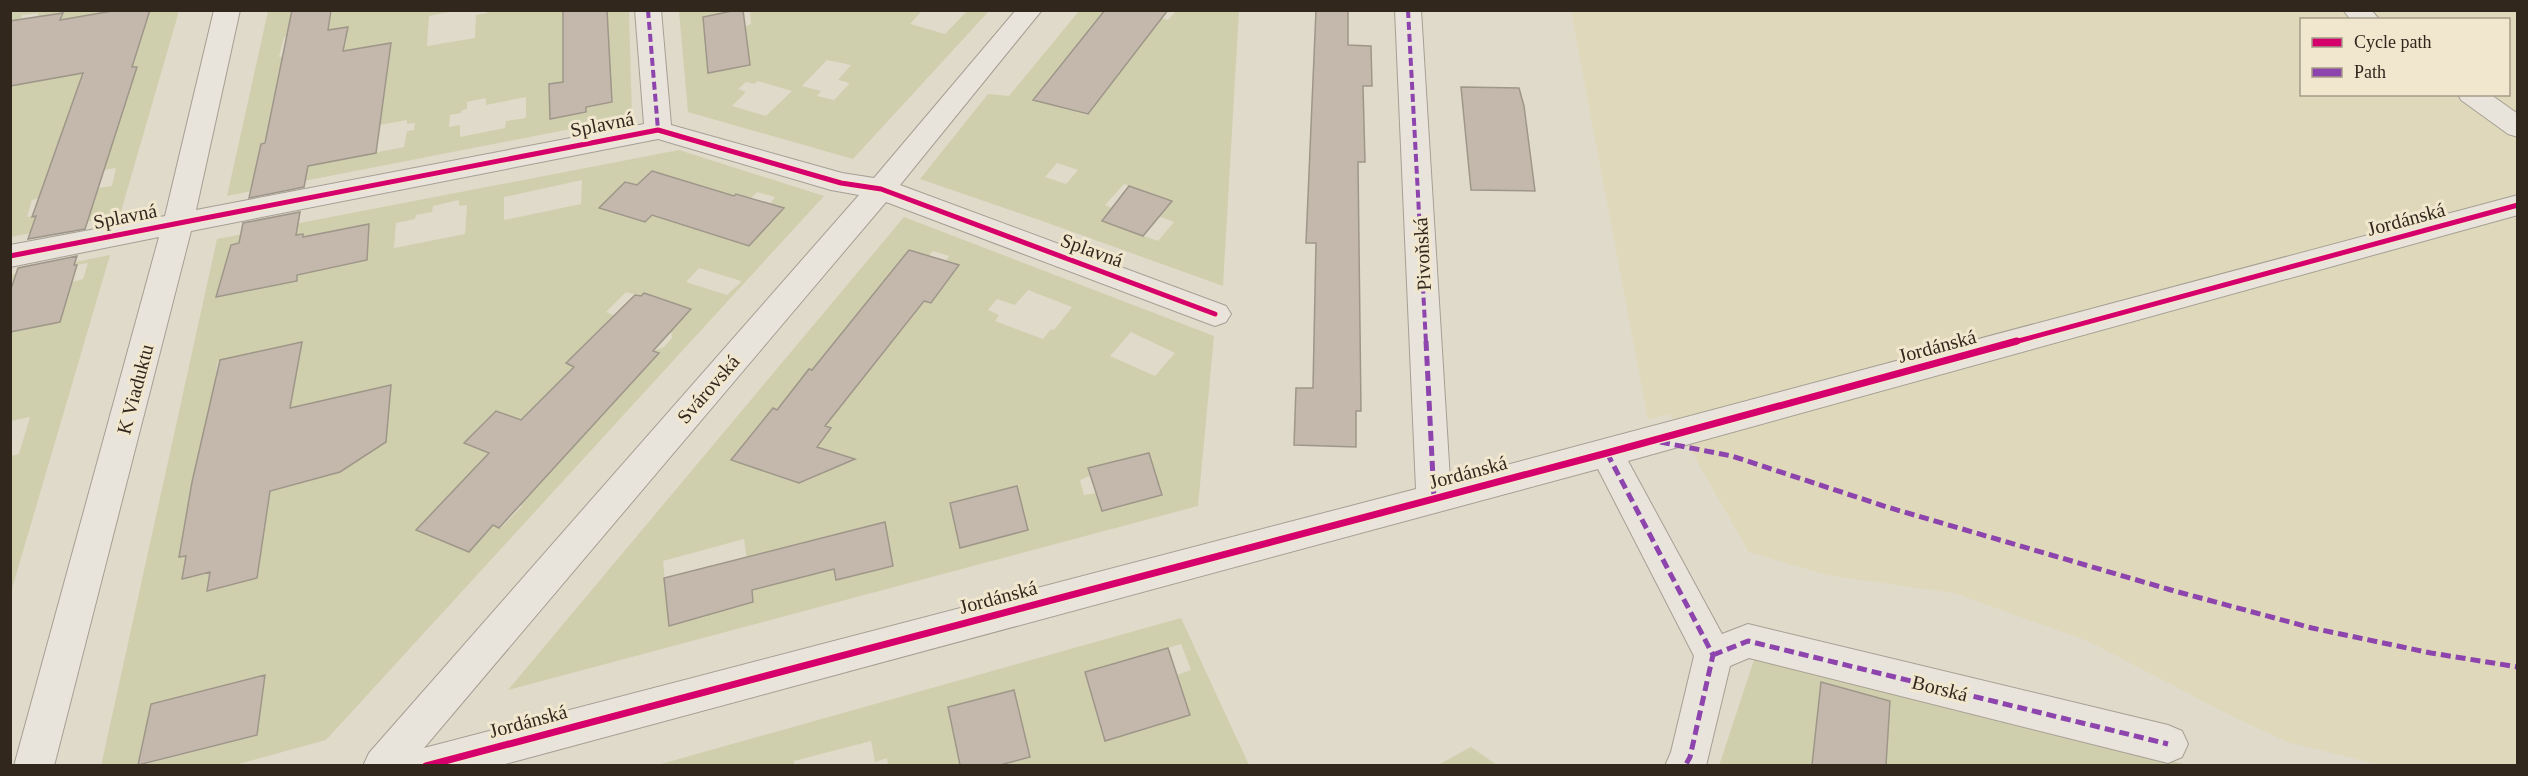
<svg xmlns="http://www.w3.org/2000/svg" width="2528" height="776" viewBox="0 0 2528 776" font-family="'Times New Roman',serif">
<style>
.farmland{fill:#dfd8bb;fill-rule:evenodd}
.green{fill:#cfcfad;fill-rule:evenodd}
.building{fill:#c3b8ab;stroke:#9f968a;stroke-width:1.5}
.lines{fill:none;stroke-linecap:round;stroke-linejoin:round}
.minor-casing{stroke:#a59f94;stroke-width:2}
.minor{fill:#e8e4db;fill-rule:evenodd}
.quiet-far1{stroke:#8e44ad;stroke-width:4;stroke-dasharray:8 4;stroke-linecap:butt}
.quiet{stroke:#8e44ad;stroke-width:5;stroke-dasharray:10 5;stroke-linecap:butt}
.cycleway-far1-casing{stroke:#f1e7cf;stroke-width:8}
.cycleway-casing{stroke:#f1e7cf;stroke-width:10}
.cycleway-far1{stroke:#d6006c;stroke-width:5}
.cycleway{stroke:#d6006c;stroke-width:7}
.labels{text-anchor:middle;stroke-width:6;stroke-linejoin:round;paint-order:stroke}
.street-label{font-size:20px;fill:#32271d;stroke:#f1e7cf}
</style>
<rect width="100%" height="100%" fill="#e0daca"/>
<path class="farmland" d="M 1571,11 L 2517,11 L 2517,765 L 2381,765 L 2287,742 L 2226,713 L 2088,641 L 1954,593 L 1827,575 L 1749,552 L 1670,414 L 1648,420 ZM 2302,20 L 2508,20 L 2508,94 L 2302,94 Z"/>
<path class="green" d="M 11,11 L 118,11 L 142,34 L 150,11 L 179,11 L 120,215 L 11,237 L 11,86 L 40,81 L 44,70 L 11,53 L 62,13 L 37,17 L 38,13 L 22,15 L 20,20 L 11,21 ZM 136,67 L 114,139 L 56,149 L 64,126 L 129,68 ZM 108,158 L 104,170 L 116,168 L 112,186 L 98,188 L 93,205 L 27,217 L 32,200 L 40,198 Z
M 268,11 L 292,11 L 290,19 L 331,11 L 454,11 L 429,16 L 427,46 L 475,38 L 476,15 L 487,13 L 487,11 L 629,11 L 632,117 L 227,196 ZM 347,27 L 344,46 L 279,57 L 284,37 ZM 526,97 L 526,118 L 506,121 L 505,128 L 460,137 L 460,125 L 449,127 L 450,115 L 461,113 L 462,110 L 467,109 L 467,102 L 486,98 L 486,105 ZM 382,112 L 380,125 L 407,120 L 407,124 L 415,123 L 414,130 L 407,131 L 404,147 L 357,156 ZM 265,143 L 312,144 L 307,171 L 279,177 L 254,176 L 261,144 Z
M 679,11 L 737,11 L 703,17 L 706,44 L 751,24 L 750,11 L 922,11 L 910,24 L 945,34 L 966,12 L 964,11 L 989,11 L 853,159 L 688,112 ZM 827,60 L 851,65 L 838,80 L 850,83 L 834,100 L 817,96 L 821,91 L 802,86 ZM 758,81 L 792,91 L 766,116 L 732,106 L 746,92 L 738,89 L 746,82 L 754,84 Z
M 1079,11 L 1147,14 L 1168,20 L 1176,11 L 1239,11 L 1223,286 L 1045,222 L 920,179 L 988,94 L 1009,96 ZM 1055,72 L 1084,79 L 1120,72 L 1087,115 L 1034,100 ZM 1057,163 L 1078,170 L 1066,184 L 1045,177 ZM 1124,184 L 1171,201 L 1159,216 L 1174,222 L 1158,241 L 1102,221 L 1112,208 L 1105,205 Z
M 679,150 L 824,196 L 326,740 L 235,765 L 143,765 L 257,735 L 264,675 L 151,704 L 138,765 L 101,766 L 217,239 ZM 652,171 L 686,181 L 645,222 L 632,216 L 630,218 L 610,211 L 617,190 L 625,182 L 637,185 ZM 582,180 L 581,204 L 504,220 L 504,197 ZM 757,192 L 775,197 L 770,204 L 784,209 L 749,246 L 702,231 L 736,194 L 751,198 ZM 459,200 L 459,206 L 467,205 L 465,234 L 394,248 L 396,223 L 415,219 L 416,215 L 432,212 L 433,206 ZM 264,238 L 368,242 L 367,260 L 297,275 L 296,281 L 216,297 L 231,245 ZM 699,268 L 741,281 L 741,282 L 727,295 L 686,282 ZM 626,292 L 641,296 L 644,293 L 691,309 L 671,331 L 672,338 L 664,347 L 653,351 L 652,361 L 644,370 L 563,379 L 574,367 L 567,363 L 620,318 L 606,312 ZM 301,342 L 211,401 L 218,361 ZM 391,385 L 386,442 L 340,472 L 327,476 L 334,398 ZM 556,385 L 612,406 L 597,422 L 541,401 ZM 496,411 L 555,433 L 513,502 L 522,506 L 501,528 L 493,525 L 469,552 L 416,530 L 489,453 L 465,443 ZM 266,520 L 257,578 L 207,591 L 210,572 L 182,579 L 186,556 L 179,557 L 182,539 Z
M 904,217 L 1214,336 L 1198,506 L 508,690 ZM 909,250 L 929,256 L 933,251 L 949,256 L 946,261 L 959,265 L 931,303 L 879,288 ZM 1028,290 L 1072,307 L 1054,330 L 1051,329 L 1043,339 L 995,321 L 999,315 L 988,310 L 997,299 L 1015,305 ZM 1131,332 L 1175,353 L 1155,376 L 1110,356 ZM 891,342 L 856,386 L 812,370 ZM 773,408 L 831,428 L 817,447 L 838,454 L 824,473 L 804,482 L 793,478 L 791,481 L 731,460 ZM 1148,453 L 1162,495 L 1102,511 L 1096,493 L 1084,495 L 1080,480 ZM 1017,486 L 1028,530 L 960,547 L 950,503 ZM 744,539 L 753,602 L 669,625 L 663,561 ZM 778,550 L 893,566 L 836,580 L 834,569 L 782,582 Z
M 110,255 L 11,592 L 11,456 L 19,454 L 30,417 L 11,421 L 11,332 L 60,322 L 72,282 L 83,279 L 88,263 L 16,275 L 11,292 L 11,275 Z
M 1181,618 L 1249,765 L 1000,765 L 1030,757 L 1014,690 L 949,707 L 960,765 L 888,765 L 887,758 L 875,762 L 871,741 L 794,761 L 794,765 L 654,766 ZM 1181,644 L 1191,670 L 1177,675 L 1189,715 L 1105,740 L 1085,672 Z
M 1754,660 L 2188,765 L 1886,765 L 1890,701 L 1821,682 L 1812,765 L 1719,766 Z
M 1471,747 L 1497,765 L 1438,765 Z"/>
<path class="building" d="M 118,10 L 150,10 L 132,67 L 137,67 L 85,229 L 28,239 L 36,216 L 32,217 L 83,73 L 10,86 L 10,21 L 63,13 L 60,20 Z
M 292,10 L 331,10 L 328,30 L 348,27 L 343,51 L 391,43 L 376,153 L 308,166 L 304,187 L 249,198 L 261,144 L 265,143 Z
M 563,10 L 607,10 L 612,102 L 586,107 L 586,112 L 550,119 L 549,84 L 563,82 Z
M 737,10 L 743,10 L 750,65 L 708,73 L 703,17 Z
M 1105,10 L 1168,10 L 1088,114 L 1033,100 Z
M 1316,10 L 1348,10 L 1348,45 L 1371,46 L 1372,86 L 1363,86 L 1365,162 L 1358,162 L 1361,411 L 1356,411 L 1356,447 L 1294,445 L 1296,388 L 1313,388 L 1316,243 L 1306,243 Z
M 1461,87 L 1519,88 L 1524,106 L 1535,191 L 1471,190 Z
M 652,171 L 734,196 L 736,194 L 784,208 L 749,246 L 652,215 L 645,222 L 599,208 L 625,182 L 637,185 Z
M 1129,186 L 1172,201 L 1143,236 L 1102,221 Z
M 300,212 L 296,235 L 303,234 L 303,237 L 369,224 L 367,260 L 297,275 L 297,281 L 216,297 L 231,245 L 239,243 L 243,223 Z
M 909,250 L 959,265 L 931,303 L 924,301 L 825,426 L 831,428 L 817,447 L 855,459 L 799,483 L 731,460 L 773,408 L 777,410 L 809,369 L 812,370 Z
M 77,256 L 74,265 L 77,265 L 60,322 L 10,332 L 10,292 L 18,268 Z
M 644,293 L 691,309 L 653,351 L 659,353 L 499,528 L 493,525 L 469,552 L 416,530 L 489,453 L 464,443 L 496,411 L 521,420 L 574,367 L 566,363 L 635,295 L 641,296 Z
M 302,342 L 290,408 L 391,385 L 386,442 L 340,472 L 270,491 L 257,578 L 207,591 L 210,572 L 182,579 L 186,556 L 179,557 L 192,482 L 220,360 Z
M 1149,453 L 1162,495 L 1102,511 L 1088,468 Z
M 1017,486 L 1028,530 L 960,548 L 950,503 Z
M 885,522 L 893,566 L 836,580 L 834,569 L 752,590 L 753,602 L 669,626 L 664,578 Z
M 1168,648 L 1190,715 L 1105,741 L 1085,672 Z
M 265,675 L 257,735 L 138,765 L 151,704 Z
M 1821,682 L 1890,701 L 1886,765 L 1812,765 Z
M 1014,690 L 1030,757 L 1000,765 L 960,765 L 948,707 Z"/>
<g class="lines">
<defs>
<path id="minor" d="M 214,10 L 240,10 L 196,210 L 644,124 L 635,10 L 661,10 L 671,125 L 842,173 L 874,178 L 1016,10 L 1042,10 L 900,185 L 1226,306 L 1231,314 L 1226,322 L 1215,326 L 1204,322 L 886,202 L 424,748 L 1416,489 L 1395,10 L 1421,10 L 1450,480 L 2518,195 L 2518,215 L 1628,461 L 1722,634 L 1748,624 L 2168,725 L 2182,731 L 2188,744 L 2182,757 L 2168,763 L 1749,658 L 1730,666 L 1706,766 L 1665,766 L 1671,752 L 1694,656 L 1598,469 L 498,766 L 363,766 L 369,753 L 859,195 L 831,190 L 658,139 L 191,231 L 54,766 L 14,766 L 159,237 L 10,267 L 10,245 L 165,216 Z
M 2343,10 L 2371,10 L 2380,20 L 2351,20 Z
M 2458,94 L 2490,94 L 2518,114 L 2518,137 L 2508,134 L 2461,100 Z"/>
</defs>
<use href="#minor" class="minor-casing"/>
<use href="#minor" class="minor"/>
<path class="quiet-far1" d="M 648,10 L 658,130
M 1408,10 L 1426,343"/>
<path class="quiet" d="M 1426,341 L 1434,498
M 1660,442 L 1732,456 L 1887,507 L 2171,590 L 2312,628 L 2431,653 L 2518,667
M 1607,453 L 1713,655 L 1690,757 L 1685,766
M 1713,655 L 1748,641 L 2168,744"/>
<defs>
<path id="cycleway-far1" d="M 10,256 L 658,130 L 841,183 L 881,189 L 1215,314
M 2011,343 L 2518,205"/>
<path id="cycleway" d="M 426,766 L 1607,453 L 2017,341"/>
</defs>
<use href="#cycleway-far1" class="cycleway-far1-casing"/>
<use href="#cycleway" class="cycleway-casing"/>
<use href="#cycleway-far1" class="cycleway-far1"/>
<use href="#cycleway" class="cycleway"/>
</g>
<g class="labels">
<g class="street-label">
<text transform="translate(602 124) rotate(-11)" y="7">Splavná</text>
<text transform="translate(125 216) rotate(-11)" y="7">Splavná</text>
<text transform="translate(2406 219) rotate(-15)" y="7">Jordánská</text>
<text transform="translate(1092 250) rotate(20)" y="7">Splavná</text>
<text transform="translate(1422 254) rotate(-93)" y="7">Pivoňská</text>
<text transform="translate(1937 346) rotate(-15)" y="7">Jordánská</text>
<text transform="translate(135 389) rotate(-75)" y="7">K Viaduktu</text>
<text transform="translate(708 389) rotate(-49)" y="7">Svárovská</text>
<text transform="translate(1468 472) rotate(-15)" y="7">Jordánská</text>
<text transform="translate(998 597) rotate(-15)" y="7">Jordánská</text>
<text transform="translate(1940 688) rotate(14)" y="7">Borská</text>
<text transform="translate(528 721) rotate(-15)" y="7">Jordánská</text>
</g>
</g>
<rect width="2528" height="776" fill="none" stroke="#32271d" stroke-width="24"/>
<rect x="2300" y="18" width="210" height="78" fill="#f1e7cf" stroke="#a59a88" stroke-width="1.5"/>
<rect x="2312" y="38" width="30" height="9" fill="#d6006c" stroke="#a59a88" stroke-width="1.5"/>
<text x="2354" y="48" font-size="18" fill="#32271d">Cycle path</text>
<rect x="2312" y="68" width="30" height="9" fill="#8e44ad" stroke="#a59a88" stroke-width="1.5"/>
<text x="2354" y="78" font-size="18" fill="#32271d">Path</text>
</svg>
